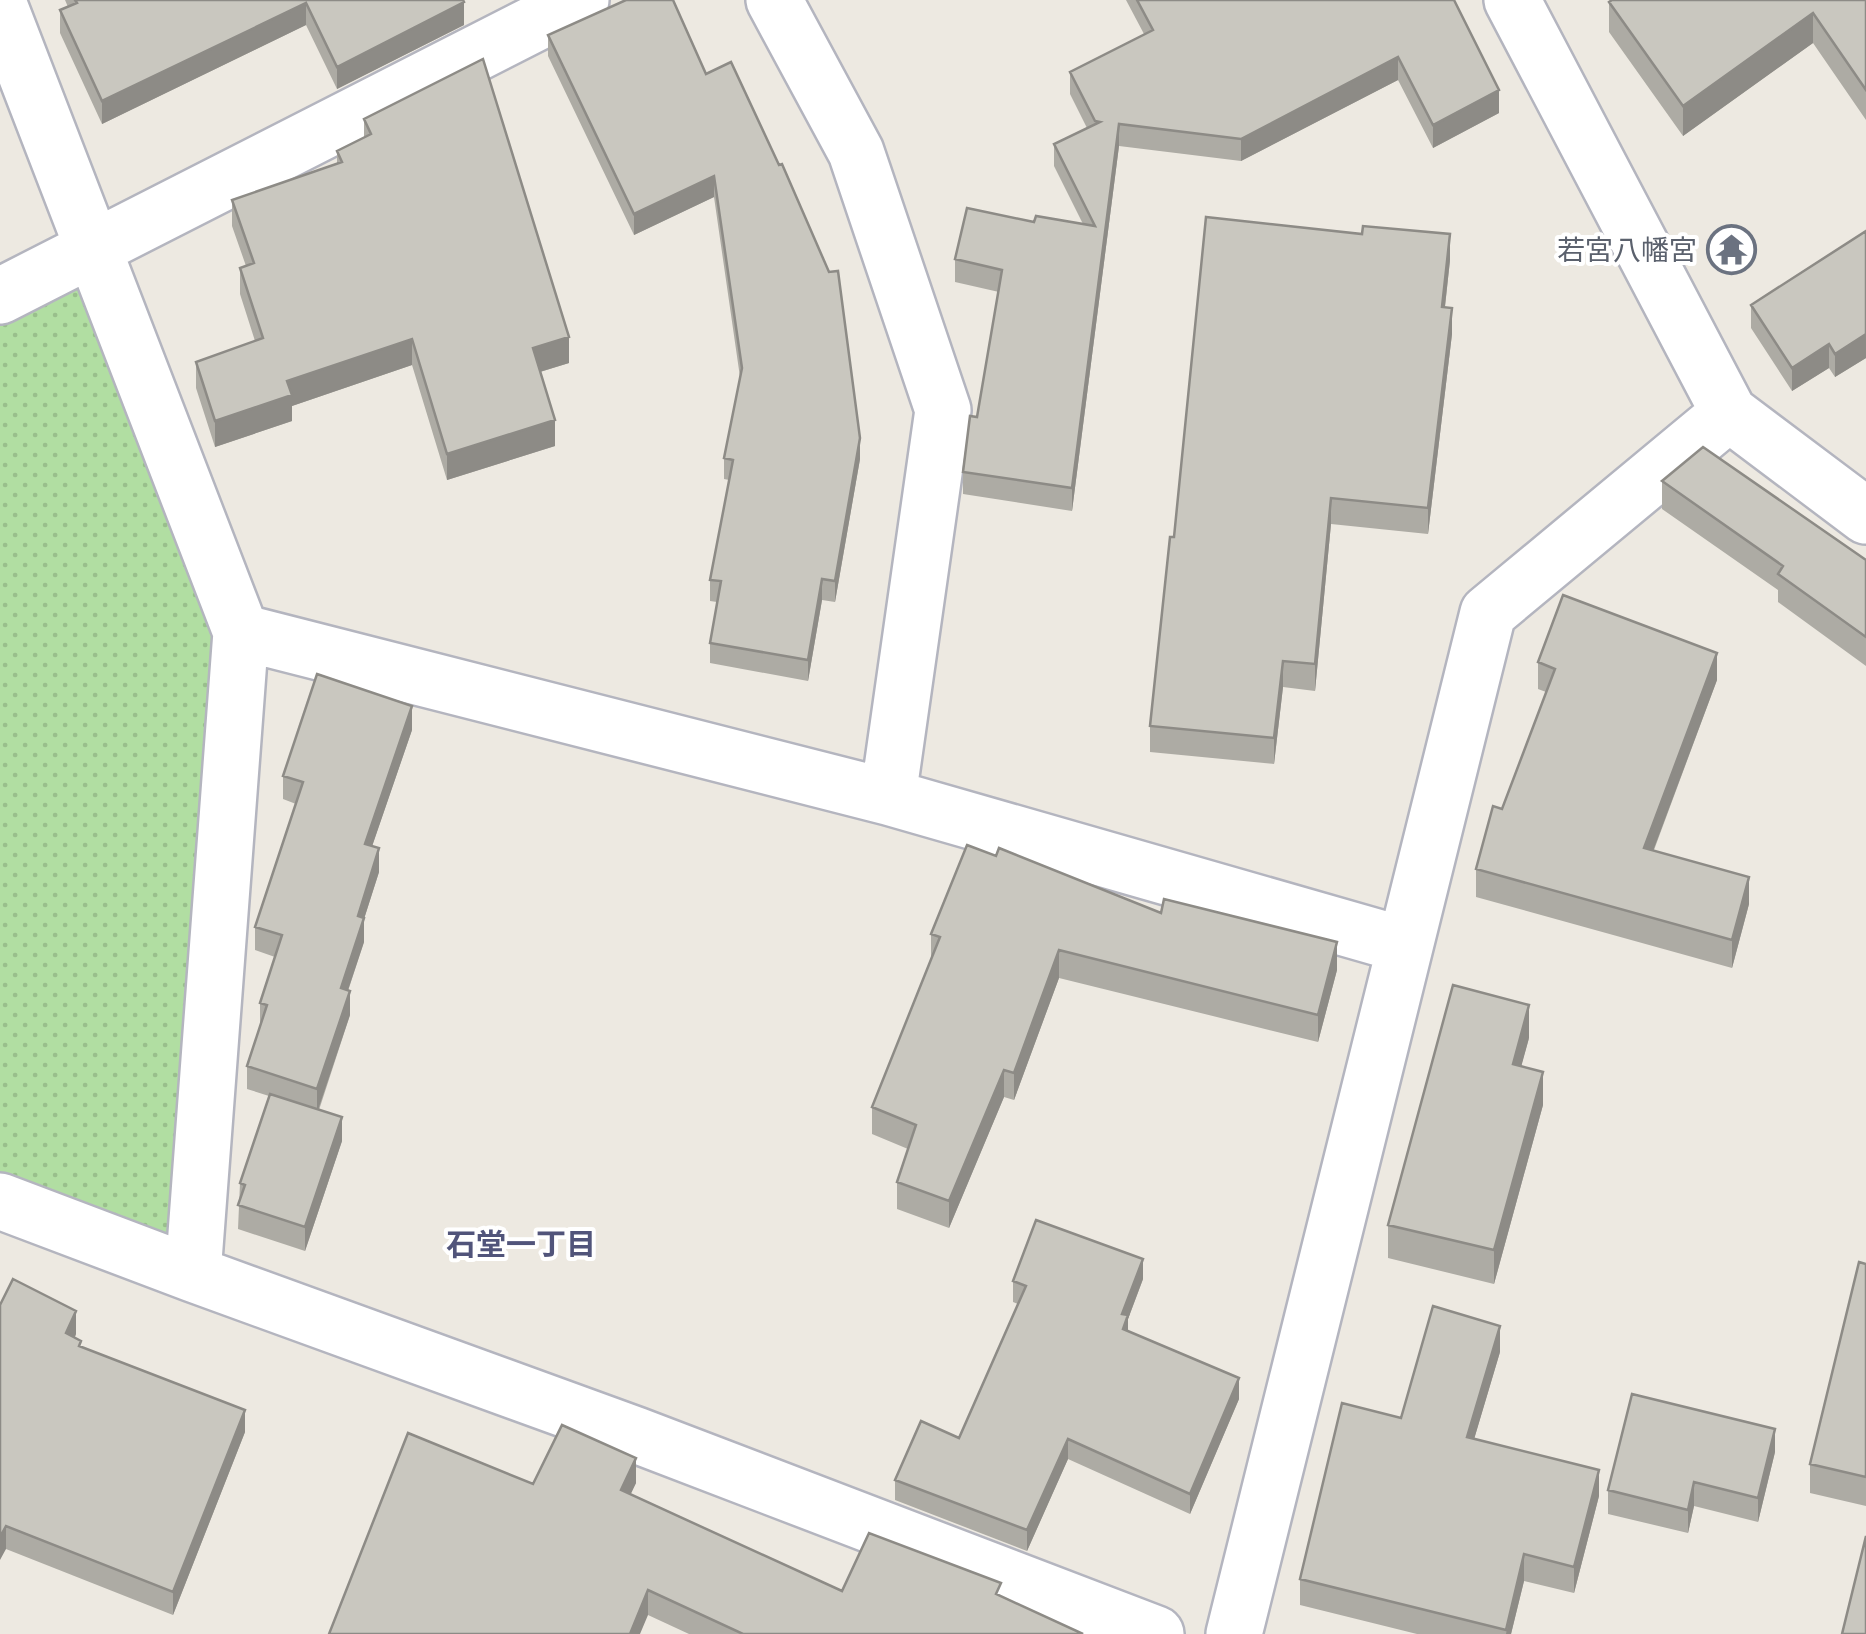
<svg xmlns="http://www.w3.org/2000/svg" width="1866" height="1634" viewBox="0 0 1866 1634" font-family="'Roboto Condensed','Noto Sans JP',sans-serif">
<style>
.park{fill:url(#park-dots)}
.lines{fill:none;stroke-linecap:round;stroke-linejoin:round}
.minor-casing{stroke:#b4b5bf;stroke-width:60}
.minor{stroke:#fff;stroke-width:55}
.wall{fill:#adaba4}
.shaded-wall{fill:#8d8b86}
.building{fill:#c9c7bf;stroke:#8d8b86;stroke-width:2.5}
.labels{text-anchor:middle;stroke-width:8;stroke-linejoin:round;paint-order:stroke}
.worship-label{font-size:28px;fill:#5b616d;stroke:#fff;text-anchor:end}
.neighbourhood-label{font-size:30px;font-weight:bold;fill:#51547a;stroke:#fff}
</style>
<defs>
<pattern id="park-dots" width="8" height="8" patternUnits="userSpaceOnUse" patternTransform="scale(2.5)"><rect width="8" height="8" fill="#b1dea2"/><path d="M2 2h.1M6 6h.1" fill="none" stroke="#99bf8c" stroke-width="1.8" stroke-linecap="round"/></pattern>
</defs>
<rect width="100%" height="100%" fill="#ede9e1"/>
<path class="park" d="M 80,278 L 215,639 L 171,1241 L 0,1172 L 0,321 Z"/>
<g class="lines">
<defs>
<path id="minor" d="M 774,0 L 856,152 L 943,410 L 888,797
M 1512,0 L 1729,413 L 1866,516
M 0,7 L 241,632 L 193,1274
M 0,296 L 581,0
M 241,632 L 888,797 L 1404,945
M 0,1201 L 193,1274 L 636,1435 L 1156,1634
M 1234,1634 L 1488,613 L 1729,413"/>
</defs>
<use href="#minor" class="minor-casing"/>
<use href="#minor" class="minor"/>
</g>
<path class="wall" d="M 65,0 L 463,0 L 464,25 L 337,89 L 306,25 L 102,124 L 60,33 L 60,10 L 68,7 Z
M 626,0 L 860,459 L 835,602 L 822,600 L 808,681 L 710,663 L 710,643 L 717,602 L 710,601 L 710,580 L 729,480 L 724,479 L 724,458 L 740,377 L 714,197 L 634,235 L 548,56 L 548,35 Z
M 1126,0 L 1454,0 L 1499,113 L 1433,148 L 1398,80 L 1241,161 L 1119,146 L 1072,511 L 963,494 L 963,472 L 977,417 L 999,292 L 955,282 L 955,259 L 1034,222 L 1083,224 L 1054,166 L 1054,144 L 1087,128 L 1070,94 L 1070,72 L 1144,34 Z
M 1866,0 L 1866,120 L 1813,43 L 1683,136 L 1609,32 L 1609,2 Z
M 364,119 L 569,363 L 540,372 L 555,446 L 447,480 L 412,365 L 292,406 L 292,421 L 215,447 L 196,388 L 196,362 L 255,341 L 240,294 L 240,268 L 246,266 L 232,226 L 232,200 L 337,163 L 337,151 L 364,137 Z
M 1866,231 L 1866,358 L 1835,377 L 1829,368 L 1792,391 L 1751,328 L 1751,305 Z
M 1450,260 L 1445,307 L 1452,334 L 1428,534 L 1331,524 L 1315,691 L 1283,687 L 1274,764 L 1150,752 L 1150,726 L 1174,537 Z
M 1662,481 L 1866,560 L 1866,666 L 1778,602 L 1778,590 L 1662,509 Z
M 1538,662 L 1717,680 L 1654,850 L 1749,904 L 1732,968 L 1476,897 L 1476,869 L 1502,809 L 1546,692 L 1538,689 Z
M 412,730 L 372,846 L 379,872 L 364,919 L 364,942 L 348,991 L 350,1015 L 319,1110 L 342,1141 L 305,1251 L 238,1229 L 240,1183 L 269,1096 L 247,1089 L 247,1066 L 260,1025 L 260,1003 L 275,957 L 255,950 L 255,927 L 296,804 L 283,799 L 283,776 Z
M 1161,913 L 1337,970 L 1318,1042 L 1059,978 L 1014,1100 L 1004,1097 L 949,1228 L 897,1209 L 897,1182 L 908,1149 L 872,1134 L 872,1107 L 931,959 L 931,934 Z
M 1529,1038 L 1521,1066 L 1543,1105 L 1494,1284 L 1388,1258 L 1388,1225 Z
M 1866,1264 L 1866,1506 L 1810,1493 L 1810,1464 Z
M 1143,1279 L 1128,1319 L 1128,1331 L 1239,1399 L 1190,1514 L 1068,1459 L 1027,1551 L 895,1500 L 895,1480 L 959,1438 L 1018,1304 L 1013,1302 L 1013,1281 Z
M 0,1305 L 76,1334 L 75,1337 L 81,1347 L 245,1432 L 173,1615 L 6,1549 Z
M 1500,1352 L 1474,1439 L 1599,1496 L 1574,1593 L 1524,1581 L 1511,1634 L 1417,1634 L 1300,1605 L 1300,1579 L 1401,1418 Z
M 1775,1452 L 1758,1522 L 1694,1506 L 1688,1533 L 1608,1514 L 1608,1490 Z
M 636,1483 L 630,1494 L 842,1591 L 1001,1597 L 1083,1634 L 689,1634 L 648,1615 L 533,1484 Z"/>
<path class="shaded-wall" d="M 464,2 L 464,25 L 337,89 L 337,67 Z
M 306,3 L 306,25 L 102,124 L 102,101 Z
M 1813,13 L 1813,43 L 1683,136 L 1683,106 Z
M 1398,57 L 1398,80 L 1241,161 L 1241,139 Z
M 1499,90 L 1499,113 L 1433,148 L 1433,125 Z
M 1119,124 L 1119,146 L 1072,511 L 1072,488 Z
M 714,176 L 714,197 L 634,235 L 634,214 Z
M 1450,234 L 1450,260 L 1442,333 L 1442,307 Z
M 1452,308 L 1452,334 L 1428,534 L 1428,508 Z
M 1866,334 L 1866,358 L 1835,377 L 1835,354 Z
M 569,337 L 569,363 L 533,374 L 533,348 Z
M 412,339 L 412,365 L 292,406 L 292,421 L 215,447 L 215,421 L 287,381 Z
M 1829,344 L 1829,368 L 1792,391 L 1792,368 Z
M 555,420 L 555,446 L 447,480 L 447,454 Z
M 860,438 L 860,459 L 835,602 L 835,581 Z
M 1331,498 L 1331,524 L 1315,691 L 1315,664 Z
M 822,579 L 822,600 L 808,681 L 808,660 Z
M 1717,653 L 1717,680 L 1644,875 L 1644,848 Z
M 1283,661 L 1283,687 L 1274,764 L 1274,738 Z
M 412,706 L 412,730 L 365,867 L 365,844 Z
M 379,848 L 379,872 L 364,919 L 364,942 L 341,1011 L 341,988 L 358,916 Z
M 1749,877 L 1749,904 L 1732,968 L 1732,940 Z
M 1337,942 L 1337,970 L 1318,1042 L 1318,1015 Z
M 1059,950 L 1059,978 L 1014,1100 L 1014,1073 Z
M 350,991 L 350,1015 L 317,1113 L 317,1089 Z
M 1529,1005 L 1529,1038 L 1513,1097 L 1513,1064 Z
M 1004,1070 L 1004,1097 L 949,1228 L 949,1201 Z
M 1543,1072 L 1543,1105 L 1494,1284 L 1494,1250 Z
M 342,1117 L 342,1141 L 305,1251 L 305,1227 Z
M 1143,1259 L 1143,1279 L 1128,1319 L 1128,1336 L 1123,1349 L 1122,1314 Z
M 76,1311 L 76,1334 L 66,1356 L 66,1333 Z
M 1500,1326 L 1500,1352 L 1467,1463 L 1467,1437 Z
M 1239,1378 L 1239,1399 L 1190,1514 L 1190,1494 Z
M 245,1410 L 245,1432 L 173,1615 L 173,1592 Z
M 1775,1429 L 1775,1452 L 1758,1522 L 1758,1498 Z
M 1068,1439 L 1068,1459 L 1027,1551 L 1027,1530 Z
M 636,1458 L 636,1483 L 621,1515 L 621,1490 Z
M 1599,1470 L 1599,1496 L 1574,1593 L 1574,1567 Z
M 1694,1482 L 1694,1506 L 1688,1533 L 1688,1510 Z
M 6,1526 L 6,1549 L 0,1560 L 0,1537 Z
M 1524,1554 L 1524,1581 L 1511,1634 L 1506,1634 Z
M 648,1590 L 648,1615 L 640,1634 L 630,1634 Z"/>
<path class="building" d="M 75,0 L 463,0 L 464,2 L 337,67 L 306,3 L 102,101 L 60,10 L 77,3 Z
M 626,0 L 673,0 L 706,74 L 731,62 L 779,165 L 782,164 L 829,272 L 838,271 L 860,438 L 835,581 L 822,579 L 808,660 L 710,643 L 721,581 L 710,580 L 733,460 L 724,458 L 742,368 L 714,176 L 634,214 L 548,35 Z
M 1137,0 L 1454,0 L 1499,90 L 1433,125 L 1398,57 L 1241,139 L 1119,124 L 1072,488 L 963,472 L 970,416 L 977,417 L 1002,270 L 955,259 L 967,208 L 1034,222 L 1036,216 L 1095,226 L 1054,144 L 1100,122 L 1095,121 L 1070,72 L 1153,30 Z
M 1612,0 L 1866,0 L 1866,90 L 1813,13 L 1683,106 L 1609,2 Z
M 483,59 L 569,337 L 533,348 L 555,420 L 447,454 L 412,339 L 287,381 L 292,395 L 215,421 L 196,362 L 263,338 L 240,268 L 254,263 L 232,200 L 342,162 L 337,151 L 371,134 L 364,119 Z
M 1206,217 L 1362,234 L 1363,226 L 1450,234 L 1442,307 L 1452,308 L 1428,508 L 1331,498 L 1315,664 L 1283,661 L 1274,738 L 1150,726 L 1170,537 L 1174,537 Z
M 1866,231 L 1866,334 L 1835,354 L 1829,344 L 1792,368 L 1751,305 Z
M 1703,447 L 1866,560 L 1866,637 L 1778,574 L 1783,566 L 1662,481 Z
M 1563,595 L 1717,653 L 1644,848 L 1749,877 L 1732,940 L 1476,869 L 1493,806 L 1502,809 L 1555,669 L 1538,662 Z
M 317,674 L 412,706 L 365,844 L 379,848 L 358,916 L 364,918 L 341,988 L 350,991 L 317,1089 L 247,1066 L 267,1005 L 260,1003 L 282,935 L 255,927 L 303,782 L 283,776 Z
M 967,845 L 996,856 L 999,848 L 1161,913 L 1164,899 L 1337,942 L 1318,1015 L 1059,950 L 1014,1073 L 1004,1070 L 949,1201 L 897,1182 L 916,1125 L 872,1107 L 940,937 L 931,934 Z
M 1453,985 L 1529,1005 L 1513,1064 L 1543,1072 L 1494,1250 L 1388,1225 Z
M 270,1094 L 342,1117 L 305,1227 L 238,1205 L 245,1185 L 240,1183 Z
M 1036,1220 L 1143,1259 L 1122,1314 L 1128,1315 L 1123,1329 L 1239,1378 L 1190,1494 L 1068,1439 L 1027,1530 L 895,1480 L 921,1421 L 959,1438 L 1026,1286 L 1013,1281 Z
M 1859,1262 L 1866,1264 L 1866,1477 L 1810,1464 Z
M 13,1279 L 76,1311 L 66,1333 L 81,1341 L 79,1346 L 245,1410 L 173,1592 L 6,1526 L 0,1537 L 0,1305 Z
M 1433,1306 L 1500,1326 L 1467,1437 L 1599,1470 L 1574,1567 L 1524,1554 L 1506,1630 L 1300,1579 L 1342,1403 L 1401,1418 Z
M 1632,1394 L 1775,1429 L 1758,1498 L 1694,1482 L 1688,1510 L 1608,1490 Z
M 562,1425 L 636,1458 L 621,1490 L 842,1591 L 869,1533 L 1001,1583 L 996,1594 L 1083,1634 L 743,1634 L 648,1590 L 630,1634 L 329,1634 L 408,1433 L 533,1484 Z
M 1866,1536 L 1866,1634 L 1842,1634 Z"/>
<defs>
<symbol id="temple-ring" viewBox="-11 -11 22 22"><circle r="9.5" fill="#fff" stroke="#6b7280" stroke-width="1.5"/><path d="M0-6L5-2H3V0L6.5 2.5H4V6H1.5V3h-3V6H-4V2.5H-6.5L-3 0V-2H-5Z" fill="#6b7280"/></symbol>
</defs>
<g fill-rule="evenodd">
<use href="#temple-ring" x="1704" y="222" width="55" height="55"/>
</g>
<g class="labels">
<g class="worship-label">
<text x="1697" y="260">若宮八幡宮</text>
</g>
<g class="neighbourhood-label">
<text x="521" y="1255">石堂一丁目</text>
</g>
</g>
</svg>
